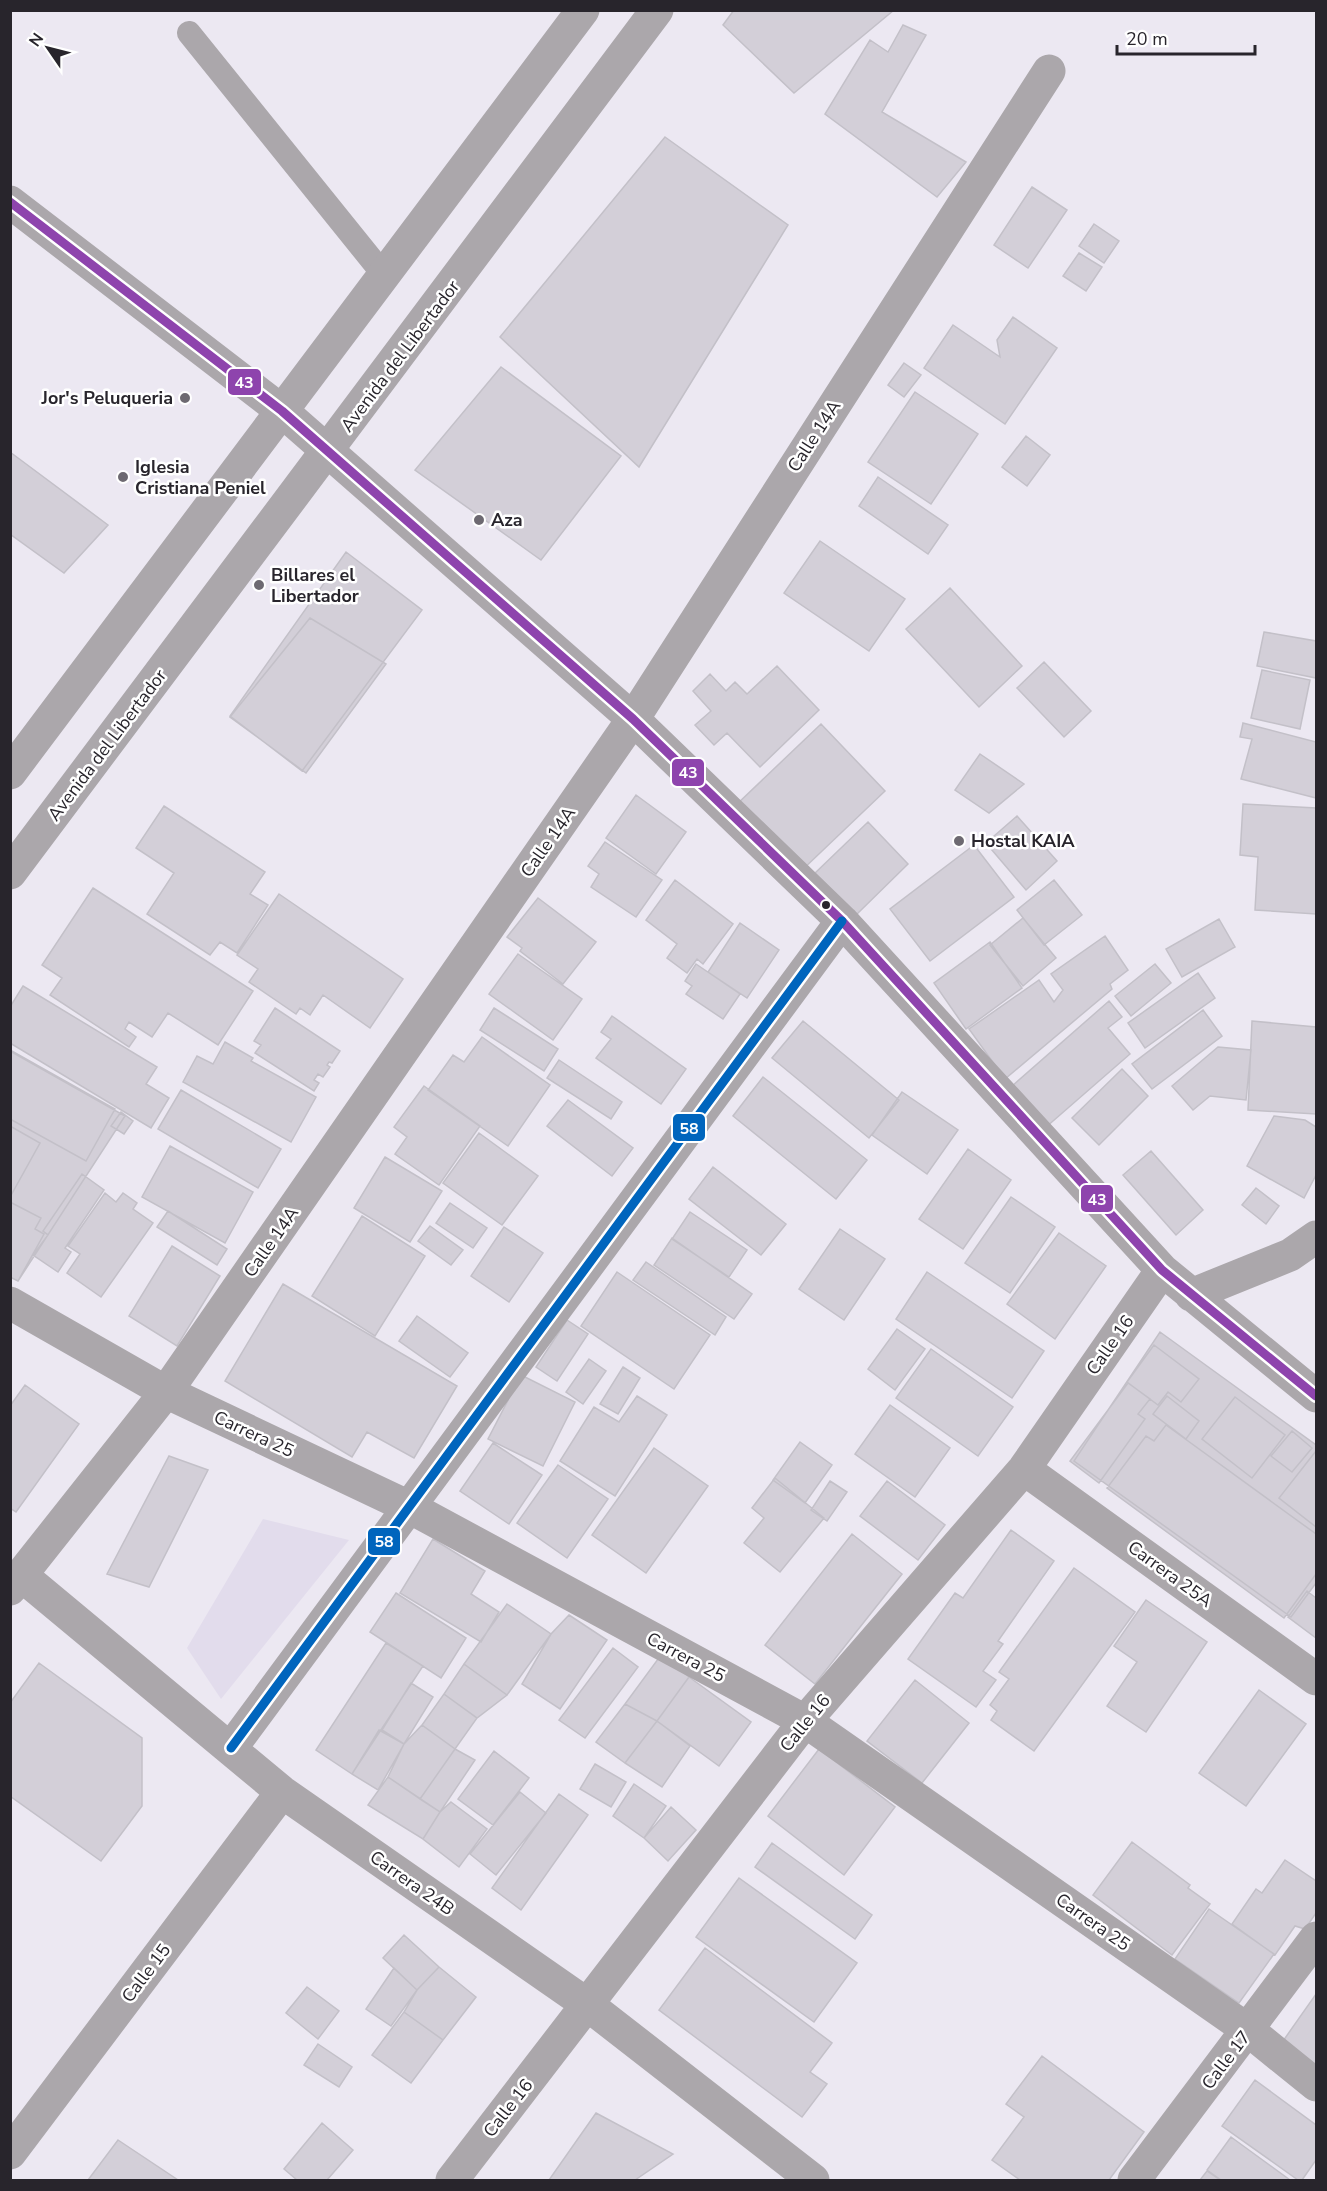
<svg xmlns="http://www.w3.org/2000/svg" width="1327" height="2191" viewBox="0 0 1327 2191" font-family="'Nunito Sans',sans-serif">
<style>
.commercial{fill:#e2dcec}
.building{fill:#d3cfd8;stroke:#c3c0c8;stroke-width:1.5}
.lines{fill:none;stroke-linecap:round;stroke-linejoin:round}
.service{stroke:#aba7ab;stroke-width:24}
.minor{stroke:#aba7ab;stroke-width:33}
.secondary{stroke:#aba7ab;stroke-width:33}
.bus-1-casing{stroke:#fff;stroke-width:14}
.bus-2-casing{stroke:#fff;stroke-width:14}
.bus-1{stroke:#8e44ad;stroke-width:9}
.bus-2{stroke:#0065bd;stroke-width:9}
.poi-dot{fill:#6d6971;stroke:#fff;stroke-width:2}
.bus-dot{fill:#28252c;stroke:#fff;stroke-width:2}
.labels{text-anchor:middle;stroke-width:5;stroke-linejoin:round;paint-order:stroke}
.street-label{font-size:18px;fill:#28252c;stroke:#fff}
.poi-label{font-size:18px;font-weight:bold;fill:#28252c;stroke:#fff;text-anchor:start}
.line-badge{stroke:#fff;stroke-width:2}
.badge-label{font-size:16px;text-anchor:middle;font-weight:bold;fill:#fff}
</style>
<rect width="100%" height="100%" fill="#ece8f2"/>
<path class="commercial" d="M 263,1519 L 349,1540 L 221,1699 L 187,1648 Z"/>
<path class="building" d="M 734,10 L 894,10 L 794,93 L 723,25 Z
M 903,25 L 926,35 L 882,112 L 966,162 L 937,197 L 825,114 L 870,40 L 888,52 Z
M 665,137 L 788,225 L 639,467 L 500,337 Z
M 1032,187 L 1067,210 L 1028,268 L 994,245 Z
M 1094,224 L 1119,241 L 1104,263 L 1079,246 Z
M 1079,253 L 1102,267 L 1086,291 L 1063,276 Z
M 1013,317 L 1057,348 L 1005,424 L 924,368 L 953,325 L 1000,357 L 997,340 Z
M 904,363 L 921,375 L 904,397 L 888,385 Z
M 501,367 L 621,456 L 541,560 L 415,470 Z
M 915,392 L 978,434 L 931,504 L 868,462 Z
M 1026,436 L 1050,455 L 1027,486 L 1002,467 Z
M 10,452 L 108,525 L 64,573 L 10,534 Z
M 878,477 L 948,525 L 928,554 L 859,506 Z
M 820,541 L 905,599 L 869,651 L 784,593 Z
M 346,552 L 422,610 L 302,771 L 230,716 Z
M 950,588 L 1022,666 L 979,707 L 906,629 Z
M 310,618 L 386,664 L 306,773 L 230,717 Z
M 1264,632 L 1316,641 L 1316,678 L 1257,666 Z
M 1044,662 L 1091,711 L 1064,737 L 1017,688 Z
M 777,666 L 819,710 L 760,767 L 727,733 L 714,745 L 695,725 L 711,711 L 693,691 L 710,674 L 726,691 L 735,682 L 747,694 Z
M 1262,670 L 1310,680 L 1300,729 L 1251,718 Z
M 1243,723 L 1316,742 L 1316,798 L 1241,779 L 1252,739 L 1240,737 Z
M 821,724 L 885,791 L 799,873 L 735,806 Z
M 980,754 L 1024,784 L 989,813 L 955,790 Z
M 636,795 L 686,832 L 656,874 L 606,838 Z
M 1243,804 L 1316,808 L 1316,914 L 1255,910 L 1258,857 L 1240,855 Z
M 164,806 L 265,872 L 250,894 L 268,905 L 237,953 L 220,942 L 210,955 L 147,914 L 174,873 L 136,848 Z
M 1017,816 L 1057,861 L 1026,890 L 986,843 Z
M 868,822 L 908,864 L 854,917 L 813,875 Z
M 605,842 L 662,880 L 636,917 L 591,887 L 599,874 L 588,866 Z
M 974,845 L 1014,897 L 930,961 L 890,909 Z
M 675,880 L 733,924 L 703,964 L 697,959 L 687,973 L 667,958 L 677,944 L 646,920 Z
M 1054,880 L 1082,915 L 1044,945 L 1017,910 Z
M 93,888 L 253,991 L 218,1045 L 168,1013 L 152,1037 L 129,1022 L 125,1029 L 136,1037 L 129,1047 L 50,995 L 62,978 L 42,965 Z
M 279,894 L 403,979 L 370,1028 L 323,995 L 310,1015 L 300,1008 L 296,1014 L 249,982 L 258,969 L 237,955 Z
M 538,898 L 596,942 L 563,984 L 520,951 L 522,948 L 507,937 Z
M 1023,918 L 1056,958 L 1023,986 L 990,945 Z
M 1219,919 L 1235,947 L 1182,977 L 1166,949 Z
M 740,923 L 779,950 L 747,998 L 708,972 Z
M 1105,936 L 1128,970 L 1110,984 L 1112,989 L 1005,1079 L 969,1029 L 1039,980 L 1054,1002 L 1063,990 L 1051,974 Z
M 990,942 L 1022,988 L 966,1029 L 934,983 Z
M 518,954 L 582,999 L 553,1040 L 489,994 Z
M 696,964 L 740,994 L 723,1019 L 686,994 L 692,986 L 685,981 Z
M 1155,964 L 1171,983 L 1131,1016 L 1115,996 Z
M 1198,973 L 1215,998 L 1145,1048 L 1128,1023 Z
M 23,986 L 157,1067 L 146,1084 L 169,1098 L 151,1128 L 10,1043 L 10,1007 Z
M 1109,1001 L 1122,1017 L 1108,1028 L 1130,1054 L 1045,1128 L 1011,1087 Z
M 275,1008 L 340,1051 L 332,1063 L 329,1062 L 327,1065 L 330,1067 L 323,1077 L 318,1074 L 314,1080 L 319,1083 L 314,1091 L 255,1053 L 261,1045 L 254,1041 Z
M 494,1008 L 558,1049 L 544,1071 L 480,1030 Z
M 1203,1010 L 1222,1036 L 1152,1089 L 1132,1064 Z
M 612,1016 L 686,1069 L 661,1104 L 596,1058 L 611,1039 L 601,1032 Z
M 803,1021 L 899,1100 L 869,1138 L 772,1058 Z
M 1252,1021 L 1316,1027 L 1316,1114 L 1248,1110 Z
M 482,1037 L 550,1085 L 508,1146 L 428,1090 L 453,1055 L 464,1062 Z
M 225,1042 L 253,1058 L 251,1061 L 316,1097 L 291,1142 L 183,1082 L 197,1056 L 213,1064 Z
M 1218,1047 L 1251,1050 L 1246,1100 L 1210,1096 L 1193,1110 L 1172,1086 Z
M 10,1050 L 115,1109 L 86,1161 L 10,1119 Z
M 10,1051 L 125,1116 L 18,1281 L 10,1277 Z
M 559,1060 L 622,1102 L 611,1119 L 547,1078 Z
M 1122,1069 L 1148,1096 L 1099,1145 L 1072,1118 Z
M 763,1077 L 867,1160 L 836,1199 L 733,1116 Z
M 424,1086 L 480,1126 L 439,1185 L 395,1154 L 407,1137 L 394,1127 Z
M 181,1090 L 281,1149 L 258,1188 L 158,1129 Z
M 902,1092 L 958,1130 L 927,1174 L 872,1135 Z
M 568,1100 L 633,1148 L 612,1176 L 547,1126 Z
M 121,1112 L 133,1121 L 124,1134 L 111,1126 Z
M 1274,1116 L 1305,1120 L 1316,1127 L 1316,1175 L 1304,1198 L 1247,1166 Z
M 10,1126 L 40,1143 L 10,1197 Z
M 479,1133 L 538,1176 L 502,1225 L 443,1183 Z
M 170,1146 L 253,1192 L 225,1243 L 142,1197 Z
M 968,1149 L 1011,1180 L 963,1249 L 919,1219 Z
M 1151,1151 L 1203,1210 L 1176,1235 L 1123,1175 Z
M 385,1157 L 442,1191 L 410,1242 L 354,1208 Z
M 713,1167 L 786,1224 L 761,1255 L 689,1199 Z
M 82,1174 L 104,1190 L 65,1248 L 71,1252 L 58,1272 L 33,1255 L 48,1235 L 43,1231 Z
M 1256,1188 L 1279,1206 L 1266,1224 L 1242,1205 Z
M 105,1193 L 116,1202 L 123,1193 L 137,1203 L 133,1209 L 153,1223 L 101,1297 L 67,1273 L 80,1254 L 68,1246 Z
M 1011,1197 L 1055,1227 L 1010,1293 L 965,1263 Z
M 10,1202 L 41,1218 L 35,1229 L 44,1234 L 18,1281 L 10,1277 Z
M 450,1203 L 487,1228 L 473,1248 L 436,1223 Z
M 168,1211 L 227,1249 L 217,1265 L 157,1227 Z
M 690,1212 L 747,1250 L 729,1277 L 672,1239 Z
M 362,1216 L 425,1256 L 375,1336 L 312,1296 Z
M 430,1226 L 463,1250 L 451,1265 L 418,1241 Z
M 504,1227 L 543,1253 L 509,1302 L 471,1276 Z
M 840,1229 L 885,1259 L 844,1320 L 799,1289 Z
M 1059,1233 L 1106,1266 L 1055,1339 L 1007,1304 Z
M 672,1238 L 752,1294 L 734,1319 L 654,1265 Z
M 172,1246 L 220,1276 L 177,1346 L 129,1316 Z
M 646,1262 L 726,1317 L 715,1335 L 633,1280 Z
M 617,1272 L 710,1335 L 674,1389 L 581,1326 Z
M 927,1272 L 1044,1351 L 1012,1398 L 896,1319 Z
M 283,1284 L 457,1386 L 414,1458 L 367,1432 L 352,1457 L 225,1381 Z
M 417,1316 L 468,1353 L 450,1377 L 399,1341 Z
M 567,1320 L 588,1334 L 557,1381 L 536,1367 Z
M 897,1329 L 925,1349 L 895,1390 L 868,1369 Z
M 1160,1332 L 1316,1445 L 1316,1583 L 1291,1617 L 1074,1461 Z
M 1154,1345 L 1199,1379 L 1181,1402 L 1168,1392 L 1158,1405 L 1127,1382 Z
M 931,1349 L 1013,1407 L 978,1456 L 896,1398 Z
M 589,1359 L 606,1371 L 583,1404 L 566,1392 Z
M 623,1367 L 640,1378 L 618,1414 L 600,1404 Z
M 521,1375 L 575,1402 L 543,1466 L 488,1439 Z
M 1128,1383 L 1150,1399 L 1138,1414 L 1145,1419 L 1099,1483 L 1070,1461 Z
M 25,1385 L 79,1424 L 16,1512 L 10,1508 L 10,1406 Z
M 637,1396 L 667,1415 L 615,1496 L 560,1461 L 594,1407 L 619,1422 Z
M 1167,1396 L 1199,1421 L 1186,1439 L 1153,1414 Z
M 1235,1397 L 1285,1435 L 1252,1478 L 1202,1439 Z
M 890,1405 L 950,1448 L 915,1497 L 855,1454 Z
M 1166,1425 L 1316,1534 L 1316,1574 L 1284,1618 L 1107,1488 L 1146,1436 L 1154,1441 Z
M 1292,1431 L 1312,1448 L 1292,1472 L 1271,1456 Z
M 800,1442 L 832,1465 L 805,1503 L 773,1480 Z
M 493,1443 L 542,1475 L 509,1524 L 460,1491 Z
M 654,1448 L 708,1486 L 646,1573 L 592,1535 Z
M 1316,1451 L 1316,1527 L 1279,1498 Z
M 169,1456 L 208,1470 L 149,1587 L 107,1574 Z
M 558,1465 L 608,1499 L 567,1558 L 517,1523 Z
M 775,1478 L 824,1518 L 780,1572 L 744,1543 L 764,1518 L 752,1508 Z
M 830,1481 L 847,1492 L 827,1521 L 811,1510 Z
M 887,1481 L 945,1525 L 918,1560 L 860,1516 Z
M 1011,1530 L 1054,1561 L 998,1641 L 1003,1644 L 983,1671 L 996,1680 L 976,1707 L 908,1659 L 955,1593 L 963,1598 Z
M 852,1534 L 902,1574 L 815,1684 L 765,1645 Z
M 433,1539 L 485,1571 L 471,1594 L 499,1612 L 481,1642 L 400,1593 Z
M 1074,1568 L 1135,1612 L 1034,1751 L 991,1720 L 997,1711 L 990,1705 L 1009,1679 L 999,1672 Z
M 1307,1591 L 1316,1598 L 1316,1638 L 1288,1617 Z
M 396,1593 L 466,1638 L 441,1678 L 370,1632 Z
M 1146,1600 L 1207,1642 L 1146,1732 L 1107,1706 L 1137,1662 L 1114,1646 Z
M 507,1604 L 551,1634 L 507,1695 L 464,1664 Z
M 569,1615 L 607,1640 L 560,1709 L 522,1684 L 551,1634 Z
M 386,1643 L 423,1666 L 352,1774 L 316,1750 Z
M 613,1648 L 638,1667 L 585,1738 L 559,1720 Z
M 661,1655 L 689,1677 L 657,1721 L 625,1704 Z
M 39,1663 L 142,1738 L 142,1806 L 101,1861 L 10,1796 L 10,1703 Z
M 464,1664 L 507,1695 L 477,1718 L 444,1694 Z
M 689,1677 L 751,1722 L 719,1766 L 657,1721 Z
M 915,1680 L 969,1723 L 922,1783 L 867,1741 Z
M 411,1683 L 433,1697 L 404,1744 L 382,1730 Z
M 1259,1690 L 1306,1724 L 1246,1806 L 1199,1773 Z
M 444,1694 L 477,1718 L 455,1749 L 422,1725 Z
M 625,1704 L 657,1721 L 625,1763 L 596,1742 Z
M 657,1721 L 690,1746 L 662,1787 L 625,1763 Z
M 422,1725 L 455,1749 L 420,1799 L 388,1777 L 404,1744 Z
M 379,1730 L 404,1744 L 378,1790 L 352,1774 Z
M 455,1749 L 475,1760 L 440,1812 L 420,1799 Z
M 819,1749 L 895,1807 L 844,1875 L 768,1816 Z
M 494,1751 L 529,1778 L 493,1825 L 458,1799 Z
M 595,1764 L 626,1782 L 611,1807 L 580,1789 Z
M 388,1777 L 440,1812 L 423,1839 L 368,1805 Z
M 634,1784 L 666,1806 L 644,1838 L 613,1816 Z
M 520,1792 L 546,1813 L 496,1875 L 470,1854 Z
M 559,1794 L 588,1815 L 521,1910 L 492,1888 Z
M 451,1802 L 487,1829 L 459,1867 L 423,1839 L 440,1812 Z
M 671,1807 L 696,1830 L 668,1861 L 644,1838 Z
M 1132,1842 L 1190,1885 L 1188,1888 L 1210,1904 L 1172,1955 L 1093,1895 Z
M 772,1843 L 872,1915 L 855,1939 L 755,1867 Z
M 1285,1860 L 1316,1881 L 1316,1913 L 1305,1929 L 1295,1926 L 1275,1955 L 1232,1924 L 1256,1889 L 1262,1893 Z
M 739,1878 L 857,1963 L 814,2022 L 696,1937 Z
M 1209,1909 L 1274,1954 L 1239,2003 L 1175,1959 Z
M 404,1935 L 439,1967 L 417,1990 L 383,1958 Z
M 705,1948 L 832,2043 L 810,2072 L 827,2084 L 802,2117 L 659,2010 Z
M 439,1967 L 476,1997 L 443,2040 L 404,2012 L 417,1990 Z
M 394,1968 L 417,1990 L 391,2026 L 366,2009 Z
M 307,1987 L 339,2011 L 318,2039 L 286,2013 Z
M 1316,1994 L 1316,2065 L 1283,2041 Z
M 404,2012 L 443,2040 L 411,2083 L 372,2055 Z
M 318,2044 L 352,2067 L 339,2087 L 304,2065 Z
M 1042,2056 L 1144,2132 L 1109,2180 L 1020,2180 L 992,2160 L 1024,2117 L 1006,2104 Z
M 1255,2080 L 1316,2125 L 1316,2160 L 1302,2180 L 1298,2180 L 1222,2126 Z
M 596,2113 L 673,2154 L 635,2180 L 549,2180 Z
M 322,2123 L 353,2150 L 327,2180 L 297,2180 L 284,2169 Z
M 1231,2137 L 1290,2180 L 1221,2180 L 1207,2170 Z
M 118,2140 L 178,2180 L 88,2180 Z
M 1207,2171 L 1220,2180 L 1200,2180 Z"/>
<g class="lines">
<path class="service" d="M 189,33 L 384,275"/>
<path class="minor" d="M 10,202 L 282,411 L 633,719 L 842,921 L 1162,1270 L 1316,1396
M 1191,1295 L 1290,1255 L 1316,1237
M 10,1303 L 166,1392 L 411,1508 L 805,1721 L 1248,2030 L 1316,2085
M 1024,1469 L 1316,1679
M 21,1575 L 282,1792 L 588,2005 L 813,2180
M 10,1589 L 166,1392 L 633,719 L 1049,71
M 231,1748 L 842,921
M 10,2153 L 282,1792
M 452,2180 L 805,1721 L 1024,1469 L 1162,1270
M 1134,2180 L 1316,1938"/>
<path class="secondary" d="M 10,773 L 583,10
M 10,873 L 657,10"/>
<defs>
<path id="bus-1" d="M 10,202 L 282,411 L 633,719 L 842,921 L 1162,1270 L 1316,1396"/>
<path id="bus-2" d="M 231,1748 L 842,921"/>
</defs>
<use href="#bus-1" class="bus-1-casing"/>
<use href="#bus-2" class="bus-2-casing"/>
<use href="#bus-1" class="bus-1"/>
<use href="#bus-2" class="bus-2"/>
</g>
<g class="poi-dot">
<circle cx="185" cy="398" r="6"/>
<circle cx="123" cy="477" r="6"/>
<circle cx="479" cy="520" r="6"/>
<circle cx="259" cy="585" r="6"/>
<circle cx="959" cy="841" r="6"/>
</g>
<circle class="bus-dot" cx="826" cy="905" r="5"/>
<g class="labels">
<g class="street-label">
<text transform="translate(400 356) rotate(-53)" y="6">Avenida del Libertador</text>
<text transform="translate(814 436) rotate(-57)" y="6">Calle 14A</text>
<text transform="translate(107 745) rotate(-53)" y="6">Avenida del Libertador</text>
<text transform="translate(548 842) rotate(-55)" y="6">Calle 14A</text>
<text transform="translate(271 1242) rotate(-55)" y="6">Calle 14A</text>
<text transform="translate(1110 1345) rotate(-55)" y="6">Calle 16</text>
<text transform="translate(254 1434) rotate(25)" y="6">Carrera 25</text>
<text transform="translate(1170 1574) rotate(36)" y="6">Carrera 25A</text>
<text transform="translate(686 1657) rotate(28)" y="6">Carrera 25</text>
<text transform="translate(805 1723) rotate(-51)" y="6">Calle 16</text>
<text transform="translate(412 1883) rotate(35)" y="6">Carrera 24B</text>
<text transform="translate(1093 1922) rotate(35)" y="6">Carrera 25</text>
<text transform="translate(146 1973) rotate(-53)" y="6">Calle 15</text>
<text transform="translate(1226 2060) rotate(-53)" y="6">Calle 17</text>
<text transform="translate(508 2108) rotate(-52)" y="6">Calle 16</text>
</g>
<g class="poi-label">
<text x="173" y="404" text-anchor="end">Jor's Peluqueria</text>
<text x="135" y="473">Iglesia<tspan x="135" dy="21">Cristiana Peniel</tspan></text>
<text x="491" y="526">Aza</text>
<text x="271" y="581">Billares el<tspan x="271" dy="21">Libertador</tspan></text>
<text x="971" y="847">Hostal KAIA</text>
</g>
</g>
<g class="line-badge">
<rect x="227" y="368" width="35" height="28" rx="6" fill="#8e44ad"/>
<rect x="671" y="758" width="34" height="29" rx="6" fill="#8e44ad"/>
<rect x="672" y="1113" width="34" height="29" rx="6" fill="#0065bd"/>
<rect x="1080" y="1184" width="34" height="29" rx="6" fill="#8e44ad"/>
<rect x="367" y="1527" width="34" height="29" rx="6" fill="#0065bd"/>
</g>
<g class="badge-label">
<text x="244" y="388">43</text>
<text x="688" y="778">43</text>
<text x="689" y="1134">58</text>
<text x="1097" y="1205">43</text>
<text x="384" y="1547">58</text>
</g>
<rect width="1327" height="2191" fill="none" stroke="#28252c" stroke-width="24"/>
<g transform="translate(48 48) rotate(305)" stroke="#ffffff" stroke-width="4.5" paint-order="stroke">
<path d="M0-4.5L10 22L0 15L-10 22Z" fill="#28252c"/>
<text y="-9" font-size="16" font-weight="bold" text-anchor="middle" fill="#28252c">N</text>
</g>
<path d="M1117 45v9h138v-9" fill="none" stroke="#28252c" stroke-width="3"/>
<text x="1126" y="45" font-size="18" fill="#28252c" stroke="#ffffff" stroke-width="4.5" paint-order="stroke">20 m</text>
</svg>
